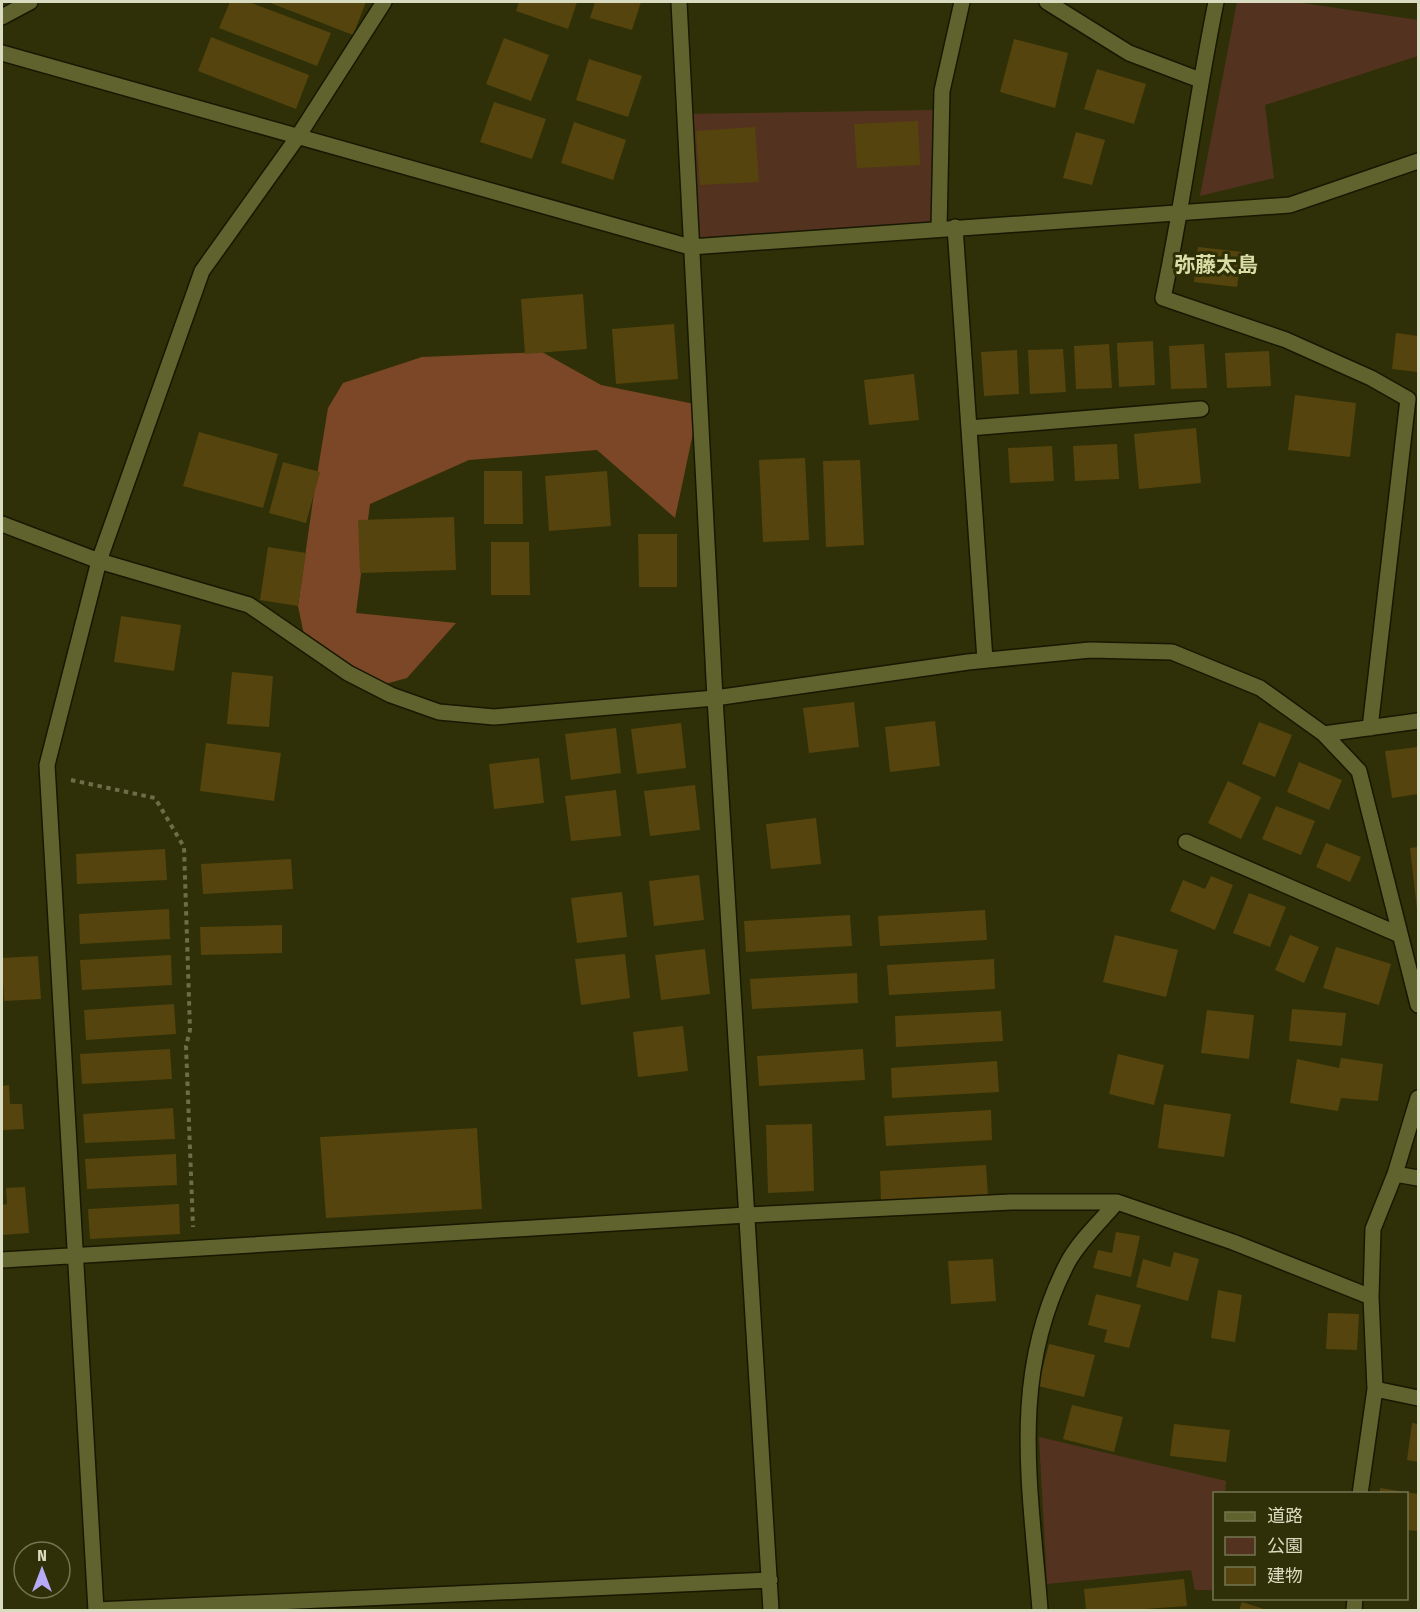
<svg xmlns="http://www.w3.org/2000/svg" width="1420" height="1612" viewBox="0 0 1420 1612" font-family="'Fira Sans Condensed','Noto Sans JP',sans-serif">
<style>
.green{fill:#533320}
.forest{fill:#7c4727}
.building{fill:#55440d}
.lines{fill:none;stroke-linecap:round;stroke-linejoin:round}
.street-casing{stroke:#171800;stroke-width:18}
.secondary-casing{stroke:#171800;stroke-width:18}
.path{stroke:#6c6d49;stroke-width:4;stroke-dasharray:4.5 4.5;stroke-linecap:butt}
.street{stroke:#61632f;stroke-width:15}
.secondary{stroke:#61632f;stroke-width:15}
.labels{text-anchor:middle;stroke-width:6;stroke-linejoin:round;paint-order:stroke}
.quarter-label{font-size:21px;font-weight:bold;fill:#dadea6;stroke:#2f3007}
</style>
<rect width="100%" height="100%" fill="#2f3007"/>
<path class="green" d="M 1237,2 L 1296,2 L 1418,20 L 1418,56 L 1265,105 L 1274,178 L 1200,196 Z
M 934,110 L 934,229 L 690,247 L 684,114 Z
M 1039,1437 L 1226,1481 L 1225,1493 L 1214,1494 L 1214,1590 L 1195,1590 L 1191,1570 L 1047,1584 Z"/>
<path class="forest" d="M 542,352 L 601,385 L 699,405 L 675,518 L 597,450 L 469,460 L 370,504 L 356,613 L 456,623 L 407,678 L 374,687 L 306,644 L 298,606 L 313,500 L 328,408 L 343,383 L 422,357 Z"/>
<path class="building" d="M 230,2 L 249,2 L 331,33 L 317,66 L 219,28 Z
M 268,2 L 366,2 L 353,35 Z
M 519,2 L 577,2 L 568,29 L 516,11 Z
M 595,2 L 641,2 L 632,30 L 590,18 Z
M 211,37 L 309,75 L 296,109 L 198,71 Z
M 504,38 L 549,55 L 531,101 L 486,84 Z
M 1014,39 L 1068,53 L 1055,108 L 1000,92 Z
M 589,59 L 642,76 L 628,117 L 576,100 Z
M 1097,69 L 1146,84 L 1134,124 L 1084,109 Z
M 494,102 L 546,119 L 532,159 L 480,142 Z
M 918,121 L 920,165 L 857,168 L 854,124 Z
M 574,122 L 626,140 L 613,180 L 561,163 Z
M 755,127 L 759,182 L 700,185 L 696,131 Z
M 1076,132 L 1105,140 L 1092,185 L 1063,178 Z
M 1198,247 L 1242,252 L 1237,287 L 1194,282 Z
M 583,294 L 587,349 L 525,354 L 521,299 Z
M 674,324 L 678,379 L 616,384 L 612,329 Z
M 1396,333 L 1418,336 L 1418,372 L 1392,369 Z
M 1153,341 L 1155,385 L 1119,387 L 1117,343 Z
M 1109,344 L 1112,388 L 1076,389 L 1074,346 Z
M 1204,344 L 1207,388 L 1171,389 L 1169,346 Z
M 1063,349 L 1066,392 L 1030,394 L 1028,350 Z
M 1017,350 L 1019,394 L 984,396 L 981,352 Z
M 1269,351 L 1271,386 L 1227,388 L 1225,353 Z
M 914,374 L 919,420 L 869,425 L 864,380 Z
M 1295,395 L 1356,403 L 1350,457 L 1288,450 Z
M 1196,428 L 1201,483 L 1139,489 L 1134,434 Z
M 199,432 L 278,454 L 263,508 L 183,486 Z
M 1117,444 L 1119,479 L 1075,481 L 1073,446 Z
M 1052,446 L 1054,481 L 1010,483 L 1008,448 Z
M 805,458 L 809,540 L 763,542 L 759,460 Z
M 860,460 L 864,545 L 826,547 L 823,461 Z
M 283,462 L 320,472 L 306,523 L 269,513 Z
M 484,471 L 522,471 L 523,524 L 484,524 Z
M 607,471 L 611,526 L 549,531 L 545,476 Z
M 454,517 L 456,570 L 360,573 L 358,520 Z
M 638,534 L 677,534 L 677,587 L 639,587 Z
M 491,542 L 529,542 L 530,595 L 491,595 Z
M 268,547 L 306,553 L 298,606 L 260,600 Z
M 121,616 L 181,625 L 174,671 L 114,662 Z
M 232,672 L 273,676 L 269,727 L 227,724 Z
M 854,702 L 859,747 L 809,753 L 803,708 Z
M 935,721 L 940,766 L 890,772 L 885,727 Z
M 1259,722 L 1292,735 L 1275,777 L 1242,764 Z
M 681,723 L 686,768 L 637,774 L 631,729 Z
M 616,728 L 621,773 L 571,780 L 565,734 Z
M 206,743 L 281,753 L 274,801 L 200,791 Z
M 1418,747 L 1418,794 L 1392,798 L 1385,751 Z
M 539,758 L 544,803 L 494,809 L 489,764 Z
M 1299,762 L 1342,780 L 1329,810 L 1287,792 Z
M 1228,781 L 1261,797 L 1241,839 L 1208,823 Z
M 695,785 L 700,830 L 650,836 L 644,791 Z
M 616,790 L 621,836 L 571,841 L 565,796 Z
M 1276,806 L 1315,821 L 1301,855 L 1262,839 Z
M 816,818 L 821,864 L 771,869 L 766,824 Z
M 1326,843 L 1361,857 L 1350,882 L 1316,867 Z
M 1418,847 L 1418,909 L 1417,909 L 1410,848 Z
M 165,849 L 167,880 L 77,884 L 76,854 Z
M 291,859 L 293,889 L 203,894 L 201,864 Z
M 699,875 L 704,920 L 654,926 L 649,881 Z
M 1211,876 L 1233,885 L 1215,930 L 1170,911 L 1183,880 L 1205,889 Z
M 622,892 L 627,937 L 577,943 L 571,898 Z
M 1249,893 L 1286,907 L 1270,947 L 1233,933 Z
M 169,909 L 170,939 L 80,944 L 79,914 Z
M 985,910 L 987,940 L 880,946 L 878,916 Z
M 850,915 L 852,946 L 746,952 L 744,921 Z
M 282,925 L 282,953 L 201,955 L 200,927 Z
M 1115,935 L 1178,950 L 1166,997 L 1103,982 Z
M 1290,935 L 1319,947 L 1304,983 L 1275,970 Z
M 1336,947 L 1391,964 L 1379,1005 L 1323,988 Z
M 705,949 L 710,994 L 661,1000 L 655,955 Z
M 625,954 L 630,998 L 581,1005 L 575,959 Z
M 171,955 L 172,985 L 82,990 L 80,960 Z
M 38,956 L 41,999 L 4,1001 L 2,958 Z
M 994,959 L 995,989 L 889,995 L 887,965 Z
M 857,973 L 858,1003 L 752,1009 L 750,979 Z
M 174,1004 L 176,1034 L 86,1040 L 84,1010 Z
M 1292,1009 L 1346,1013 L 1342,1046 L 1289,1041 Z
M 1207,1010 L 1254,1015 L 1249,1059 L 1201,1053 Z
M 1001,1011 L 1003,1041 L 896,1047 L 895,1016 Z
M 683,1026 L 688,1071 L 638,1077 L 633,1032 Z
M 170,1049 L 172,1079 L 82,1084 L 80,1054 Z
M 863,1049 L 865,1080 L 759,1086 L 757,1056 Z
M 1118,1054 L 1164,1065 L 1154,1105 L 1109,1094 Z
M 1341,1058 L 1383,1064 L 1378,1101 L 1341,1098 L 1338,1111 L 1290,1103 L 1297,1059 L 1339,1068 Z
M 997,1061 L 999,1092 L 892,1098 L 891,1068 Z
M 9,1085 L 10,1104 L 22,1104 L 24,1129 L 2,1130 L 2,1086 Z
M 1164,1104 L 1231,1114 L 1224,1157 L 1158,1148 Z
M 173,1108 L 175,1139 L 85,1143 L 83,1114 Z
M 991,1110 L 992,1140 L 886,1146 L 884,1116 Z
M 812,1124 L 814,1191 L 768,1193 L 766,1125 Z
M 477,1128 L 482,1209 L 326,1218 L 320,1137 Z
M 176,1154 L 177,1185 L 87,1189 L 85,1159 Z
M 986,1165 L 988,1196 L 881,1202 L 880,1171 Z
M 25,1187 L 29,1233 L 2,1235 L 2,1205 L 7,1204 L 6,1188 Z
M 179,1204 L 180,1234 L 90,1239 L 88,1209 Z
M 1116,1232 L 1140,1236 L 1131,1277 L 1093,1268 L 1098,1250 L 1112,1253 Z
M 1174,1252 L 1199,1259 L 1188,1301 L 1136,1287 L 1143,1259 L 1170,1267 Z
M 993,1259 L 996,1301 L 951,1304 L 948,1261 Z
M 1218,1290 L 1242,1295 L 1235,1342 L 1211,1338 Z
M 1096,1294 L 1141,1305 L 1129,1348 L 1104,1342 L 1107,1330 L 1088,1325 Z
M 1328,1313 L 1359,1314 L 1357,1350 L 1326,1349 Z
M 1049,1344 L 1095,1355 L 1084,1397 L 1038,1386 Z
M 1072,1405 L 1123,1417 L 1114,1452 L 1063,1439 Z
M 1412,1423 L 1418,1424 L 1418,1462 L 1407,1460 Z
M 1174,1424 L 1230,1430 L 1226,1462 L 1170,1456 Z
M 1380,1488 L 1418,1494 L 1418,1531 L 1406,1530 L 1406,1494 L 1380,1494 Z
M 1184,1579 L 1187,1606 L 1131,1610 L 1086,1610 L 1084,1589 Z
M 1242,1602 L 1267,1610 L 1239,1610 Z"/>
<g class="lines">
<defs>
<path id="street" d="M 679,2 L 715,698 L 771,1610
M 1047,2 L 1129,53 L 1200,80
M 1216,2 C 1196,100 1184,199 1163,298 L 1286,340 L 1371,378 L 1408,399 L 1370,728
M 955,227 L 985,660
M 939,228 L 942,91 L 962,2
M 969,428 L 1201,409
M 2,524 L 99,561 L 249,605 L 348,673 L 391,695 L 439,712 L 494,717 L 715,698 L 968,662 L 1090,650 L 1172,652 L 1260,688 L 1324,734 L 1359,771 L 1418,1005
M 1324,734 L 1418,721
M 1186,842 L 1400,935
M 1395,1174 L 1418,1178
M 2,1260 L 747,1215 L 1011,1202 L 1117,1202 L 1233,1242 L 1371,1297
M 1375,1389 L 1418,1398
M 1360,1494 L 1375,1389 L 1371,1297 L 1373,1229 L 1395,1174 L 1418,1098
M 96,1610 L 47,765 L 99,561 L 202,271 L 297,138 L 384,2
M 96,1610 L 770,1580
M 1040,1610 C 1031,1489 1008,1376 1068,1262 C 1080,1240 1101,1221 1117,1202
M 1354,1610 L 1355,1598"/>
<path id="secondary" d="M 2,17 L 30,2
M 2,53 L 690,247 L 1290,205 L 1418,161"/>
</defs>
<use href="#street" class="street-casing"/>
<use href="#secondary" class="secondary-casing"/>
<path class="path" d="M 71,780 L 155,798 L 184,847 L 190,1030 L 186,1046 L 193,1227"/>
<use href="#street" class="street"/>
<use href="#secondary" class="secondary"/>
</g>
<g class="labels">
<g class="quarter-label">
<text x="1216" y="272">弥藤太島</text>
</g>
</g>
<rect width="1420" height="1612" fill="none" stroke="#dadcc1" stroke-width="6"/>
<rect x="1213" y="1492" width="195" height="108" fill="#2f3007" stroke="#737551" stroke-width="1.5"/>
<rect x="1225" y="1512" width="30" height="9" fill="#61632f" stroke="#737551" stroke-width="1.5"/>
<text x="1267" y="1522" font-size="18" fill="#dadcc1">道路</text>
<rect x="1225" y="1537" width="30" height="18" fill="#533320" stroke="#737551" stroke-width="1.5"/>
<text x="1267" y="1552" font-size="18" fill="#dadcc1">公園</text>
<rect x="1225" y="1567" width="30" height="18" fill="#55440d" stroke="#737551" stroke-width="1.5"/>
<text x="1267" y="1582" font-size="18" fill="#dadcc1">建物</text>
<g transform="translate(42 1570)"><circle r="28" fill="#2f3007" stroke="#737551" stroke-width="1.5"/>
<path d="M0-4.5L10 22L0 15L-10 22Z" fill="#b7abf8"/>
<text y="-9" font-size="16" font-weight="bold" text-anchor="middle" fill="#dadcc1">N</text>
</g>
</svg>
